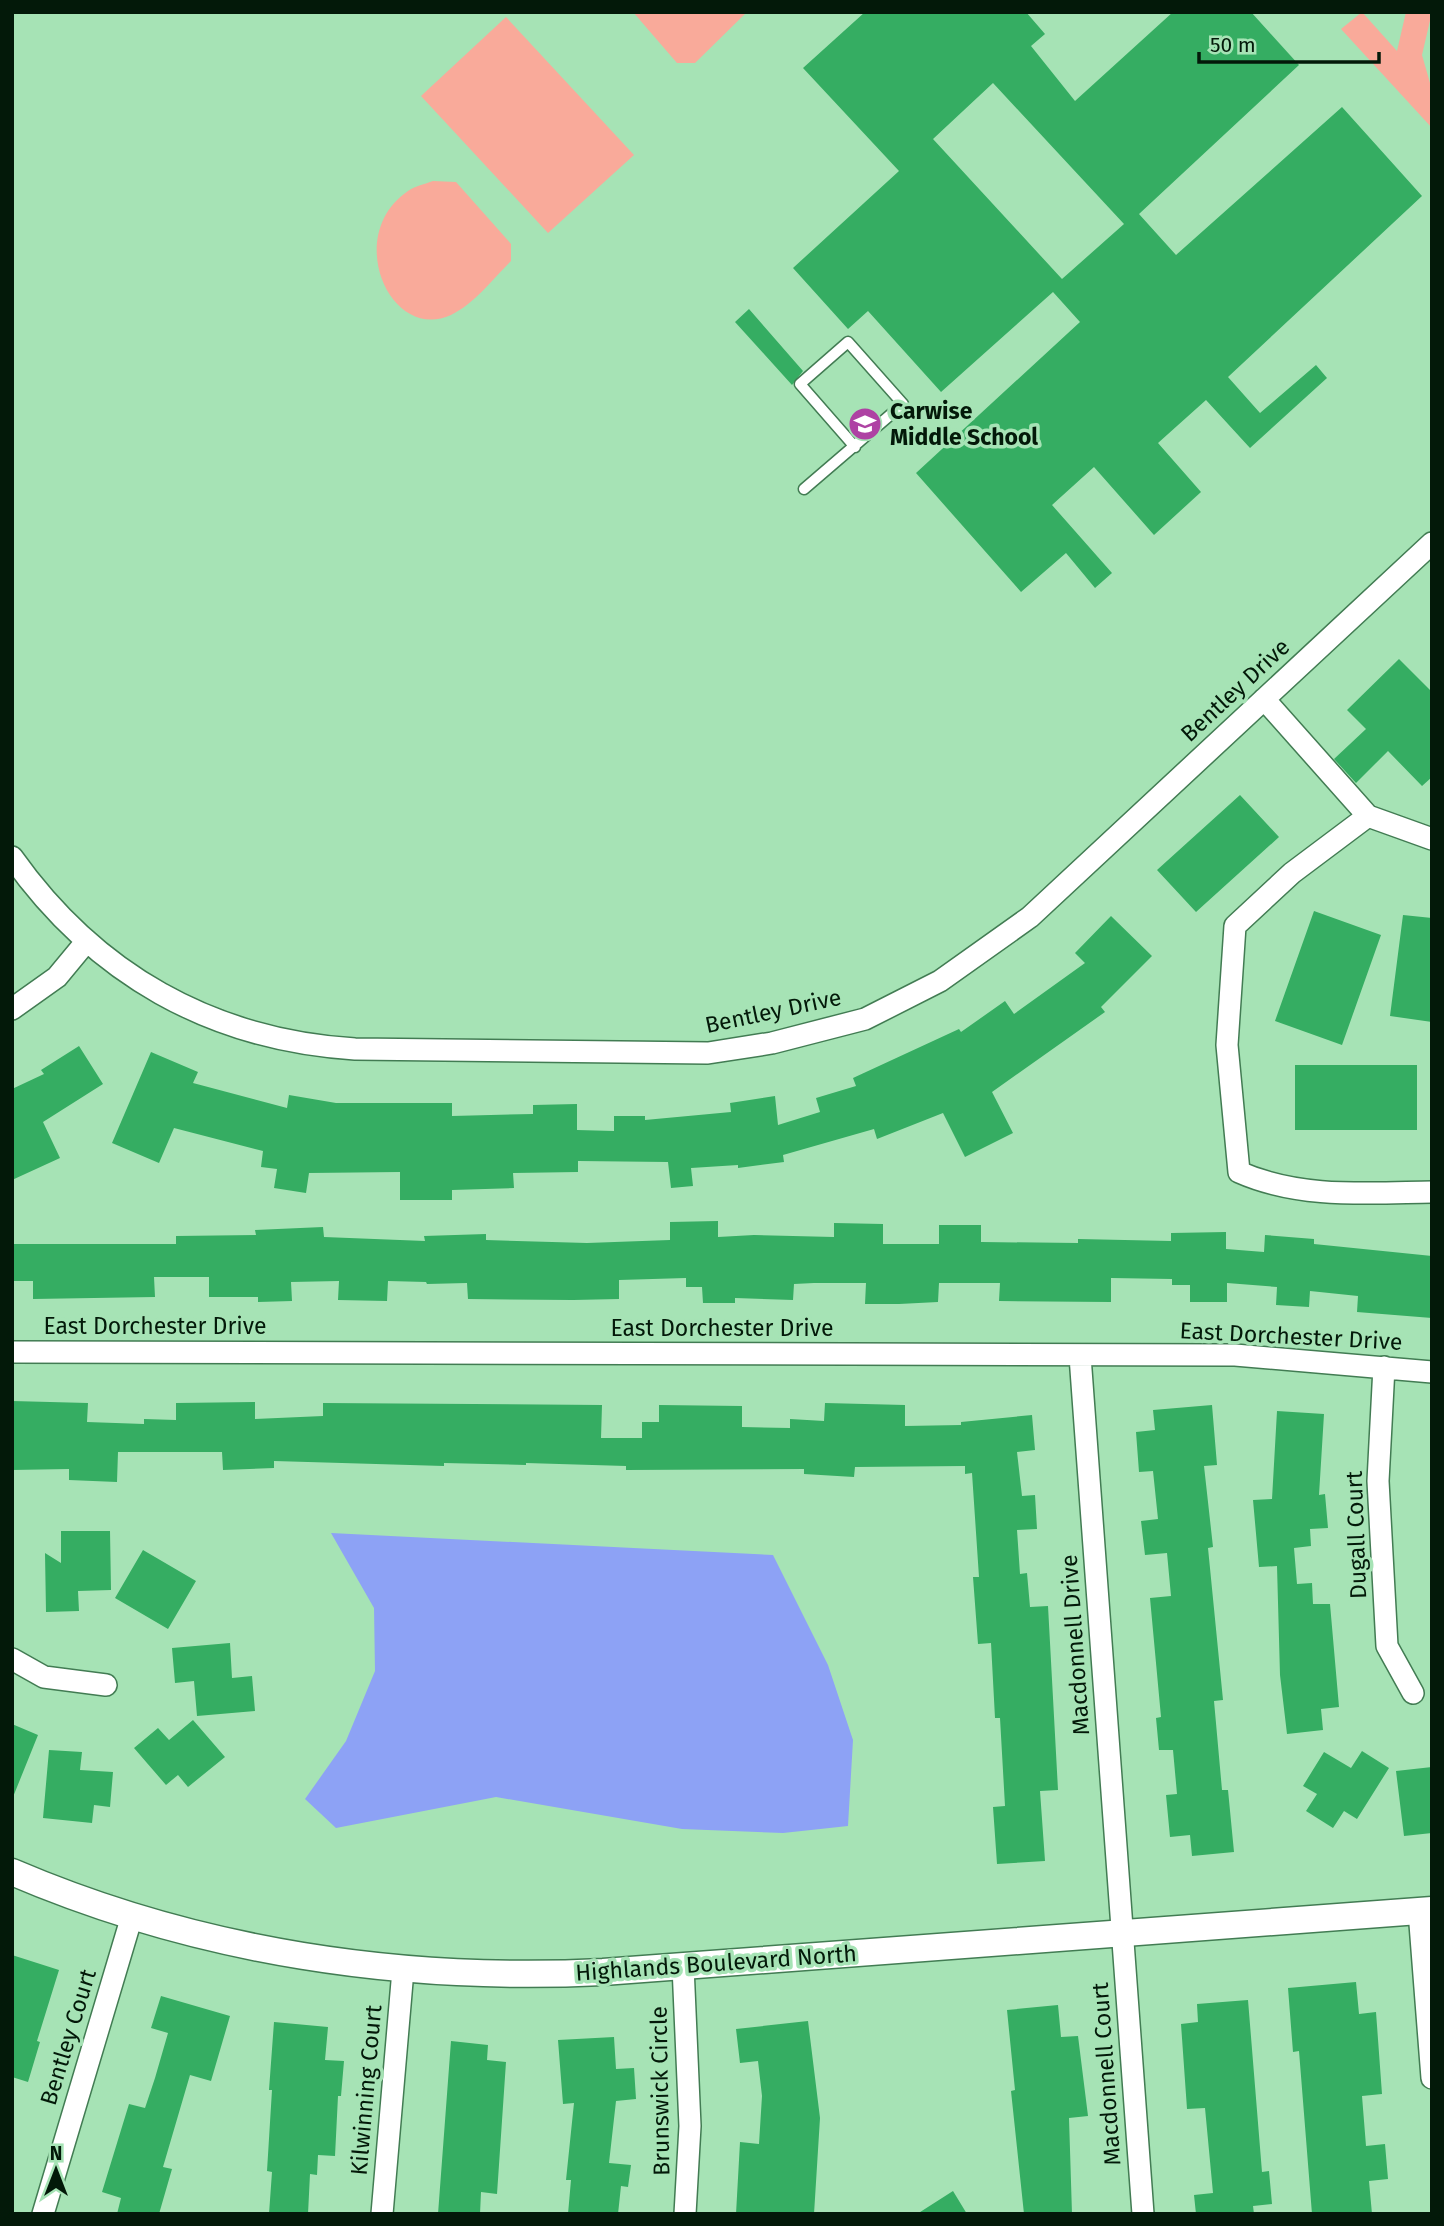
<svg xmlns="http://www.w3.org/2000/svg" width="1444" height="2226" viewBox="0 0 1444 2226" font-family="'Fira Sans',sans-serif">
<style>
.green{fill:#f9aa9a}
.water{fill:#8da2f5}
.building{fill:#35ad62;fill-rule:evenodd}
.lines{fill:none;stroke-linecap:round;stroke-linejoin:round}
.service-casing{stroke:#427c53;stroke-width:13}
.minor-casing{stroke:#427c53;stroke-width:24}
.tertiary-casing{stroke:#427c53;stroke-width:29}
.service{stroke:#fff;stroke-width:10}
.minor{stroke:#fff;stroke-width:21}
.tertiary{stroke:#fff;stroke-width:26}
.labels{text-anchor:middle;stroke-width:7;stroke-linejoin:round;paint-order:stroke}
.poi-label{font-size:23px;font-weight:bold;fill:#031909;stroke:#a6e3b5;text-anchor:start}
.street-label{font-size:23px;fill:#031909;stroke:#a6e3b5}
</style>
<rect width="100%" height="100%" fill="#a6e3b5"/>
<path class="green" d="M 633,12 L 747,12 L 695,63 L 677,63 Z
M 1362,12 L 1397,51 L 1406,12 L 1432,12 L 1422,55 L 1432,90 L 1432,128 L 1341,29 Z
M 506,17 L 634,155 L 548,233 L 421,96 Z
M 433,181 L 456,182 L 511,244 L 511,261 C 493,279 474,304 451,315 C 390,343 343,235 408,191 C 415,186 425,184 433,181 Z"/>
<path class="water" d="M 331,1533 L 773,1555 L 828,1665 L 853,1740 L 848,1826 L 783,1833 L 682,1829 L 496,1797 L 336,1828 L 305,1799 L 346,1741 L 375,1671 L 374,1608 Z"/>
<path class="building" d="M 865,12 L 1026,12 L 1045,34 L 1031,46 L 1075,101 L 1173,12 L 1251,12 L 1299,65 L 1139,214 L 1176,255 L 1342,107 L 1422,196 L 1228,377 L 1260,413 L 1316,365 L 1327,378 L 1250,448 L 1206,400 L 1158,443 L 1201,492 L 1154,535 L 1094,467 L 1052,505 L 1112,573 L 1095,588 L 1066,553 L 1021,592 L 916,473 L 1080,322 L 1053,292 L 941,392 L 868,311 L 848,329 L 793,268 L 899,171 L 803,68 ZM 993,83 L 1124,224 L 1062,279 L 933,139 Z
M 749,309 L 803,371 L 792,385 L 735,322 Z
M 1399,659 L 1432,692 L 1432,777 L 1422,786 L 1388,751 L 1356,783 L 1334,759 L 1366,729 L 1347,710 Z
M 1240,795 L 1279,837 L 1196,912 L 1157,870 Z
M 1314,911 L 1381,935 L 1342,1045 L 1275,1021 Z
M 1403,915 L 1432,918 L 1432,1022 L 1390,1016 Z
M 1111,916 L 1152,956 L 1101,1007 L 1105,1012 L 992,1092 L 1013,1133 L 965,1157 L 943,1113 L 877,1139 L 874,1129 L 783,1155 L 784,1162 L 738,1168 L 738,1165 L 691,1168 L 693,1186 L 671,1188 L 668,1162 L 578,1161 L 578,1172 L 513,1173 L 514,1188 L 452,1190 L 452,1200 L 400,1200 L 400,1172 L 309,1173 L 306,1193 L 274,1188 L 277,1169 L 261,1167 L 263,1151 L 174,1128 L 159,1163 L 112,1143 L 151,1052 L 198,1072 L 193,1083 L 287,1108 L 289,1095 L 336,1103 L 452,1103 L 452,1116 L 533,1114 L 533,1105 L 577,1104 L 577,1130 L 614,1131 L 614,1116 L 645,1116 L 645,1120 L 731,1112 L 730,1103 L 775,1096 L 778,1125 L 820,1112 L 816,1098 L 856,1086 L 853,1078 L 959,1029 L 961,1032 L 1005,1001 L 1014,1014 L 1085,963 L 1075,953 Z
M 79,1046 L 103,1084 L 43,1122 L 60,1158 L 12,1180 L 12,1089 L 44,1074 L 41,1070 Z
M 1295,1065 L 1417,1065 L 1417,1130 L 1295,1130 Z
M 718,1221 L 718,1237 L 754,1235 L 834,1237 L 834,1223 L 883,1224 L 883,1244 L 939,1244 L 939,1225 L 981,1225 L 981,1242 L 1078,1243 L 1078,1239 L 1171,1241 L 1171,1233 L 1226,1232 L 1226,1249 L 1264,1252 L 1265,1235 L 1314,1239 L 1314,1244 L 1432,1256 L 1432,1318 L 1357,1312 L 1358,1296 L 1310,1291 L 1309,1307 L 1276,1305 L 1277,1287 L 1227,1283 L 1227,1302 L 1190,1302 L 1190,1285 L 1172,1285 L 1172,1279 L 1111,1278 L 1111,1302 L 999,1301 L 1000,1283 L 939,1283 L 938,1302 L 899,1304 L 865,1304 L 866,1283 L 814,1283 L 794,1284 L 793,1300 L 735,1298 L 735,1303 L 703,1303 L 702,1287 L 686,1287 L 686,1278 L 619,1280 L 619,1299 L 573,1300 L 468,1299 L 467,1283 L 427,1284 L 426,1282 L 388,1281 L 387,1301 L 338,1300 L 339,1281 L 291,1282 L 292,1301 L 258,1302 L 258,1297 L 209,1297 L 209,1277 L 154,1277 L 155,1297 L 33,1299 L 33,1281 L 12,1281 L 12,1244 L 176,1244 L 176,1236 L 256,1235 L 255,1230 L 323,1227 L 324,1237 L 425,1241 L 424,1236 L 486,1234 L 486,1240 L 587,1243 L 670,1240 L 670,1222 Z
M 12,1401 L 88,1403 L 87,1422 L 144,1424 L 144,1419 L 176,1420 L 176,1403 L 255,1402 L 255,1419 L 323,1416 L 323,1403 L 602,1405 L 601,1438 L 642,1438 L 642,1422 L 659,1422 L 659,1405 L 742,1406 L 742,1427 L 790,1428 L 790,1419 L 824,1421 L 825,1403 L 905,1405 L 905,1426 L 961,1425 L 961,1422 L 1032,1415 L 1035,1450 L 1017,1452 L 1022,1496 L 1035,1495 L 1037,1529 L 1017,1530 L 1020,1574 L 1027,1573 L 1030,1607 L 1048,1606 L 1058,1790 L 1040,1791 L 1045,1861 L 997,1864 L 993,1807 L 1005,1806 L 1000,1718 L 995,1718 L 991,1643 L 978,1644 L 973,1577 L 979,1577 L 972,1473 L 965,1474 L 965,1466 L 855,1467 L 854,1477 L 804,1474 L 804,1469 L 626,1470 L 626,1466 L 526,1463 L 526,1465 L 444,1463 L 444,1466 L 274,1461 L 274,1468 L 223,1470 L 222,1452 L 118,1452 L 117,1482 L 69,1480 L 69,1469 L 12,1470 Z
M 1212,1405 L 1217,1465 L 1204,1466 L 1213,1547 L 1208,1548 L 1223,1700 L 1214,1701 L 1222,1790 L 1228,1790 L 1234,1852 L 1192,1856 L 1190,1835 L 1170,1837 L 1166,1795 L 1177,1794 L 1173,1750 L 1159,1750 L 1156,1718 L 1161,1717 L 1150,1598 L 1171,1596 L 1167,1553 L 1145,1555 L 1141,1521 L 1158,1519 L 1153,1471 L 1139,1472 L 1136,1432 L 1155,1430 L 1153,1410 Z
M 1277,1411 L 1324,1414 L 1319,1495 L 1325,1494 L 1328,1528 L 1310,1529 L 1311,1546 L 1294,1548 L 1297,1584 L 1312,1583 L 1313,1604 L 1330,1604 L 1339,1707 L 1321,1709 L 1323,1730 L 1287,1734 L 1280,1675 L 1277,1566 L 1259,1567 L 1253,1500 L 1272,1499 Z
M 61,1531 L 110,1531 L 111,1590 L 78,1591 L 79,1611 L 46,1612 L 45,1553 L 61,1563 Z
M 143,1550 L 196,1581 L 168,1629 L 115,1598 Z
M 230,1643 L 232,1678 L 252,1676 L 255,1711 L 197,1716 L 194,1681 L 175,1683 L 172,1648 Z
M 193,1720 L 225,1757 L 188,1787 L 178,1775 L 166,1785 L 134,1748 L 158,1728 L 169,1740 Z
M 12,1724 L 38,1735 L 13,1797 L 12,1797 Z
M 49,1750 L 82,1752 L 80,1770 L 113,1772 L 110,1807 L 94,1805 L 92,1823 L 43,1818 Z
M 1362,1751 L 1389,1768 L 1357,1819 L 1344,1811 L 1333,1828 L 1306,1811 L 1317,1794 L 1303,1786 L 1324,1752 L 1351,1768 Z
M 1432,1767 L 1432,1833 L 1404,1836 L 1396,1771 Z
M 12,1955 L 59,1970 L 37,2041 L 40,2042 L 28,2082 L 12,2077 Z
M 1356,1982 L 1359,2014 L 1376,2012 L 1382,2094 L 1362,2096 L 1366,2146 L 1385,2144 L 1388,2179 L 1369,2181 L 1372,2214 L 1312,2214 L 1299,2051 L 1293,2052 L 1288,1988 Z
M 161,1996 L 230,2016 L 211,2081 L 190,2075 L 163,2167 L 172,2169 L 159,2214 L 117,2214 L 121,2198 L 102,2192 L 129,2104 L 145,2108 L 155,2078 L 168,2033 L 151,2028 Z
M 1248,2000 L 1262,2172 L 1269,2171 L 1272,2204 L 1253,2206 L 1254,2214 L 1196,2214 L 1194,2195 L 1213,2193 L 1205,2108 L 1187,2109 L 1181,2024 L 1198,2022 L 1197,2004 Z
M 1058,2005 L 1061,2037 L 1078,2036 L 1088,2116 L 1069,2118 L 1072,2214 L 1024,2214 L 1011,2091 L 1015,2090 L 1007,2010 Z
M 808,2021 L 820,2118 L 814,2214 L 736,2214 L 740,2142 L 759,2144 L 762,2096 L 758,2061 L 740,2063 L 736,2029 Z
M 274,2022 L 328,2027 L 325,2060 L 344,2061 L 341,2096 L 338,2096 L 335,2156 L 318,2155 L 317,2175 L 310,2174 L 308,2214 L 269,2214 L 272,2172 L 267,2171 L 272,2090 L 269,2090 Z
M 614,2037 L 616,2069 L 634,2068 L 636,2099 L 616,2101 L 609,2163 L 631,2165 L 628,2187 L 621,2186 L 618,2214 L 568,2214 L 571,2180 L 566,2180 L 574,2103 L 563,2104 L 558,2040 Z
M 451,2041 L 488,2045 L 487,2060 L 506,2062 L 497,2194 L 481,2192 L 480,2214 L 438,2214 Z
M 953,2191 L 967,2214 L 917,2214 Z"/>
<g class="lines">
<defs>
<path id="service" d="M 804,489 L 903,404 L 848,342 L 800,384 L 855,447"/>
<path id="minor" d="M 1264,699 L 1368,816 L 1432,839
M 1368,816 L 1292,873 L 1235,926 L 1227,1045 L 1239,1172 C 1300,1199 1367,1193 1432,1192
M 12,857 C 95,974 211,1040 355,1049 L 708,1053 L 772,1043 L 865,1019 L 940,981 L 1030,917 L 1432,543
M 12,1009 L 57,977 L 86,942
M 12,1352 L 1235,1355 L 1432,1372
M 1080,1356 L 1143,2214
M 1384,1367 L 1378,1481 L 1387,1646 L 1413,1693
M 12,1659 L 44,1677 L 106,1685
M 1419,1911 L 1432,2078
M 683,1966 L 690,2126 L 685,2214
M 43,2214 L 132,1916
M 382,2214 L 403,1970"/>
<path id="tertiary" d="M 12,1872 C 199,1952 401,1982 603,1972 L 1432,1910"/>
</defs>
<use href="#service" class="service-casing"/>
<use href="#minor" class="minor-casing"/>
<use href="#tertiary" class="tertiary-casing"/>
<use href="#service" class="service"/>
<use href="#minor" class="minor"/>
<use href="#tertiary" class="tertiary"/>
</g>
<defs>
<symbol id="school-disc" viewBox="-11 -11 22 22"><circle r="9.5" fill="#ae42a3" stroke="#a6e3b5"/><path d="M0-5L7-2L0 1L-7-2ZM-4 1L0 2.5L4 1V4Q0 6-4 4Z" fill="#fff"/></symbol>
</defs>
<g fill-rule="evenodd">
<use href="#school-disc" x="846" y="405" width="38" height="38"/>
</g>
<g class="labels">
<g class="poi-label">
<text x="890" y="419">Carwise<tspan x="890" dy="26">Middle School</tspan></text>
</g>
<g class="street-label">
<text transform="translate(1235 690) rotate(-43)" y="8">Bentley Drive</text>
<text transform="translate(773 1011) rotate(-12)" y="8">Bentley Drive</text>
<text x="155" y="1334">East Dorchester Drive</text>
<text x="722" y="1336">East Dorchester Drive</text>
<text transform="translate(1291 1336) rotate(3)" y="8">East Dorchester Drive</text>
<text transform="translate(1356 1535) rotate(-92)" y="8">Dugall Court</text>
<text transform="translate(1075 1645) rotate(-94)" y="8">Macdonnell Drive</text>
<text transform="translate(716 1963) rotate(-4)" y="8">Highlands Boulevard North</text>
<text transform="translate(68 2037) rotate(-73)" y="8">Bentley Court</text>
<text transform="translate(1106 2074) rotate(-94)" y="8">Macdonnell Court</text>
<text transform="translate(366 2090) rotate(-85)" y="8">Kilwinning Court</text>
<text transform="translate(660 2091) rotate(-91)" y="8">Brunswick Circle</text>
</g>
</g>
<rect width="1444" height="2226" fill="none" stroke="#031909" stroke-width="28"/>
<g transform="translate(56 2170)" stroke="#a6e3b5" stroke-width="5" paint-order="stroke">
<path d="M0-5L12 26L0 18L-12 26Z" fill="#031909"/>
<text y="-10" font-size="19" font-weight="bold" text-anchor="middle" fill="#031909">N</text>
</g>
<path d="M1199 52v10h180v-10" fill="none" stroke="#031909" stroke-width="3.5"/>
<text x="1210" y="52" font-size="21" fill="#031909" stroke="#a6e3b5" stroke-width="5" paint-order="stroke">50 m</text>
</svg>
